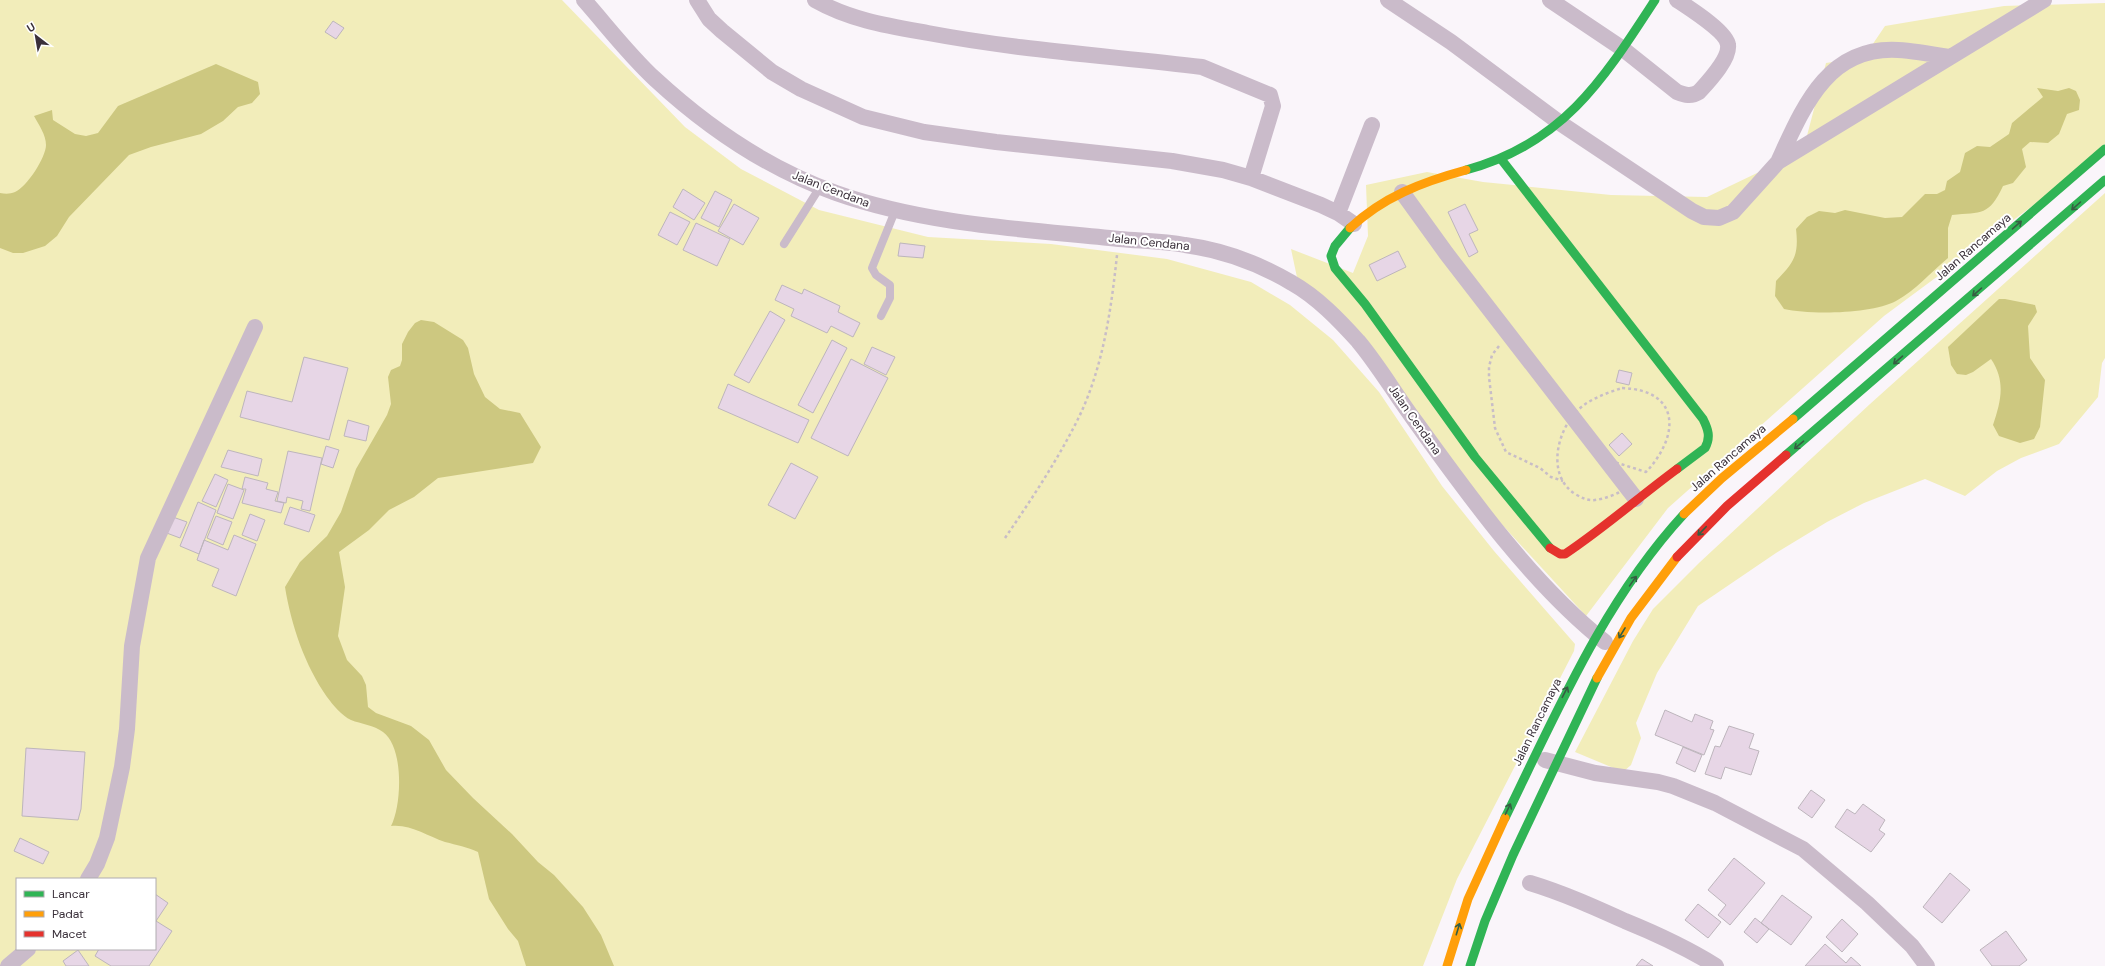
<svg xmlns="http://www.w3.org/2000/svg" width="2105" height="966" viewBox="0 0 2105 966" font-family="'DM Sans',sans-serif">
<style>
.green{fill:#f2edba;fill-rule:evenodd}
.water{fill:#cdc880}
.building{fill:#e7d6e6;stroke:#bdb5bc}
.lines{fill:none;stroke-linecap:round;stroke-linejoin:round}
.path{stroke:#c8bdc7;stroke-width:2.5;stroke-dasharray:3 3;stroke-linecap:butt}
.lane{stroke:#cabbca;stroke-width:8}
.street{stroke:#cabbca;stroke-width:16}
.fast{stroke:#30b455;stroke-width:9}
.slow{stroke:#ff9f0a;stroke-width:9}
.jam{stroke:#e5322d;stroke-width:9}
.oneway{stroke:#365e43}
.labels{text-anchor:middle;stroke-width:4;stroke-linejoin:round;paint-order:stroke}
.street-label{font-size:12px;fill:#3a303a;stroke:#fff}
</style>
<rect width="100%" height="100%" fill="#faf5fa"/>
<path class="green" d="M 0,0 L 562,0 L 685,127 L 741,169 L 819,210 L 928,237 L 1051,244 L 1167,259 L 1251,282 L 1290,305 L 1333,340 L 1379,392 L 1442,486 L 1494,551 L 1575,644 L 1574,651 L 1457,879 L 1423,966 L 0,966 ZM 17,879 L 155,879 L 155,949 L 17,949 Z
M 2105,3 L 2105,144 L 2077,173 L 1884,316 L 1668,508 L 1586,616 L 1462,481 L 1425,424 L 1298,282 L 1291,249 L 1353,273 L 1368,236 L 1366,185 L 1427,172 L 1483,182 L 1611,195 L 1707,197 L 1803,151 L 1826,63 L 1864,57 L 1885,26 L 2004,6 Z
M 2105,193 L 2105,358 L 2102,363 L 2098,397 L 2059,444 L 2021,458 L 1997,471 L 1965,496 L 1925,479 L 1864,503 L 1827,522 L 1776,553 L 1698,606 L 1657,673 L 1636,723 L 1641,738 L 1631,765 L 1623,772 L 1575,752 L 1633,641 L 1653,609 L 1699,563 L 1870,404 Z"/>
<path class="water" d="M 216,64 L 258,82 L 260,94 L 252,103 L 238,107 L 223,121 L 201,134 L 151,147 L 129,155 L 69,217 L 57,236 L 45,246 L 23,253 L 13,253 L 0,248 L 0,193 C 6,194 10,194 15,192 C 27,187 46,157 46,145 C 46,135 39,125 34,116 L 52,110 L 53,120 L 75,134 L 86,136 L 98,133 L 118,106 Z
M 2037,88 L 2058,91 L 2069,88 L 2076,91 L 2080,100 L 2079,110 L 2067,114 L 2059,134 L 2048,143 L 2030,142 L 2022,149 L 2026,167 L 2013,183 L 2003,186 C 1989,216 1982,212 1952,215 L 1948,228 L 1948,258 C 1931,272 1915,291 1896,301 C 1872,314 1810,315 1784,309 L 1775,296 L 1776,281 C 1794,262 1799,256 1796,229 L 1807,217 L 1819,211 L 1835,213 L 1845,210 L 1885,218 L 1902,217 L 1925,194 L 1937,194 L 1945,190 L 1947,181 L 1960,172 L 1965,153 L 1977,146 L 1990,147 L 2009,134 L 2012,123 L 2043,97 Z
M 1999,299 L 2005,299 L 2035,305 L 2037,312 L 2028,326 L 2030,358 L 2045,380 L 2040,427 L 2034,439 L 2020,443 L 1999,436 L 1993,425 C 2001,401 2006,381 1991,359 L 1973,372 L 1966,375 L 1957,374 L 1951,365 L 1948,347 Z
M 421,320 L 434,322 L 463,340 L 468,348 L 474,374 L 485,397 L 500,409 L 520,413 L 541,447 L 533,463 L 438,478 L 414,497 L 389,510 L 369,530 L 339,552 L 345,587 L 338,636 L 347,660 L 362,676 L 366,685 L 368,707 L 376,713 L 411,726 L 429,740 L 446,770 L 473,798 L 512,834 L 538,862 L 554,875 L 583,907 L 601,935 L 614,966 L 526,966 L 518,941 L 508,929 L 489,899 L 478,852 C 467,847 457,845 445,842 C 427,836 411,824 391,826 C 402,805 404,747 383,732 C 374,725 361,724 351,720 C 342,716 333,705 327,697 C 305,666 291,625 285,587 L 300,562 L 327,536 L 341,512 L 356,469 L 387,415 L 391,404 L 388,377 L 391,370 L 400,366 L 402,360 L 402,344 L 408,332 L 415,323 Z"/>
<path class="building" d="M 333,21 L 344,28 L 336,39 L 325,32 Z
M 683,189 L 705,203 L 694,220 L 673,207 Z
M 715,191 L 732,200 L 719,227 L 701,218 Z
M 734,204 L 759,218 L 743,245 L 718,231 Z
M 1465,204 L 1478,230 L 1469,234 L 1478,252 L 1469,257 L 1448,212 Z
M 670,212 L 690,222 L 677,245 L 658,235 Z
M 696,223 L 730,239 L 717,266 L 683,250 Z
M 900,243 L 925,246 L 923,258 L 898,256 Z
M 1398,251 L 1406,267 L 1377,281 L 1369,265 Z
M 782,285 L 802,294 L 804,289 L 840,306 L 838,312 L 860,323 L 853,337 L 831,326 L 827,333 L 791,316 L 794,309 L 775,300 Z
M 770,311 L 785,320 L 749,383 L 734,375 Z
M 832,340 L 847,348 L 813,413 L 798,405 Z
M 872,347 L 895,357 L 886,375 L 864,364 Z
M 304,357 L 348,368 L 329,440 L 240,417 L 247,391 L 292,402 Z
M 851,359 L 888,378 L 848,456 L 811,438 Z
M 1619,370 L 1632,373 L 1629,385 L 1616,382 Z
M 728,384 L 809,420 L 798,443 L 718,408 Z
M 348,420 L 369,426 L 366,441 L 344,436 Z
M 1622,433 L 1632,444 L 1619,456 L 1609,445 Z
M 326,446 L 339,450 L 333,468 L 321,464 Z
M 228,450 L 262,459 L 258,476 L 221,467 Z
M 288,451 L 322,458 L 310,511 L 301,509 L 303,501 L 287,497 L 286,503 L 277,501 Z
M 791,463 L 818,477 L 795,519 L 768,505 Z
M 215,474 L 228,480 L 216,507 L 202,501 Z
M 245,477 L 268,483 L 266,489 L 278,492 L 275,501 L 284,503 L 281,513 L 242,503 L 246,489 L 242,489 Z
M 228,484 L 244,490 L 233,519 L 217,513 Z
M 198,502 L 216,510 L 199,554 L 180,546 Z
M 290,507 L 315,515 L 309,532 L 284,524 Z
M 250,514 L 265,520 L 257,541 L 242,535 Z
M 170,516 L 187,522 L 180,538 L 164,532 Z
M 216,516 L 232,522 L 223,545 L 207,538 Z
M 234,535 L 256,544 L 236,596 L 212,586 L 219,569 L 197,560 L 204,540 L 228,550 Z
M 1665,710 L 1692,722 L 1695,714 L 1713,721 L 1710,729 L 1714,730 L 1704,755 L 1655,735 Z
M 1729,726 L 1754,734 L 1749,748 L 1759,751 L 1751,775 L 1725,767 L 1721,779 L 1705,774 L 1715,746 L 1720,747 Z
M 1683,747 L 1702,755 L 1695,772 L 1676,763 Z
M 26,748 L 85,752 L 81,809 L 78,820 L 22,816 Z
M 1811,790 L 1825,800 L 1812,818 L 1798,808 Z
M 1863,804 L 1885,820 L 1879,830 L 1885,834 L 1871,852 L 1835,827 L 1847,809 L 1855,814 Z
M 20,838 L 49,852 L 43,864 L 14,851 Z
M 1734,858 L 1765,883 L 1730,925 L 1718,915 L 1726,905 L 1708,890 Z
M 1950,873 L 1970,890 L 1942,923 L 1923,907 Z
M 155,894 L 168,903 L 156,921 L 172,931 L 149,966 L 111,966 L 95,956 L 99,949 L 155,949 Z
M 1782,895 L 1812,917 L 1791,945 L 1761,923 Z
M 1698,904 L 1721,922 L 1708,938 L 1685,920 Z
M 1755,918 L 1769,929 L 1757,943 L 1744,932 Z
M 1842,919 L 1858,934 L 1842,952 L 1826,937 Z
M 2006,931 L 2027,960 L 2019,966 L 1992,966 L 1980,950 Z
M 1825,944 L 1846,963 L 1851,957 L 1861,966 L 1805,966 Z
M 78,950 L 89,966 L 66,966 L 63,961 Z
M 1642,959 L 1653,966 L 1636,966 Z"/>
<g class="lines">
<path class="path" d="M 1499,346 L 1492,355 L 1489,367 L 1489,377 L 1495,428 L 1506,452 L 1540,468 L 1551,477 L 1563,481
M 1622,388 C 1681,390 1680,436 1646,472 L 1605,459 L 1622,491 C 1614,495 1604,499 1595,500 C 1588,501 1582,498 1575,494 C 1549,477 1555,439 1572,417 C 1583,401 1604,394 1622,388 Z
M 1005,538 C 1031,500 1057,461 1078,419 C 1103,368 1111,311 1117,255"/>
<path class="lane" d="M 784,244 L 820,187
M 881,316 L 890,298 L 890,285 L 876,275 L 872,268 L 895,211"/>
<path class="street" d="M 584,0 C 607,26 629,55 655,79 C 707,127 769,169 836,193 C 927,225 1024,229 1119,239 C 1141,241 1163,241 1185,245 C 1222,250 1260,264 1292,283 C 1317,297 1339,320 1358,341 C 1379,366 1395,394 1415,421 C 1469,496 1532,584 1605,642
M 697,0 L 709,19 L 722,31 L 772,72 L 801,89 L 863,117 L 924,132 L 996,142 L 1172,161 L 1223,170 L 1251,178 L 1321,205 L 1338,213 L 1354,224
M 815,0 C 850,20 889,26 928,33 C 1018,50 1111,56 1202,67 L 1270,95 L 1273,106 L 1251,178
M 1388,0 L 1451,42 L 1560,123 L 1692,211 L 1704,217 L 1719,218 L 1733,212 L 1778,162 L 2044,0
M 1550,0 L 1623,49 L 1677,92 C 1685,95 1691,97 1699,92 C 1708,82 1730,59 1728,45 C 1727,32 1689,8 1677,0
M 1778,162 C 1803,108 1827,46 1898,50 C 1915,51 1932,54 1949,57
M 1402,192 L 1446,253 L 1636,499
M 1338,213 L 1372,125
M 1545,760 L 1595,773 L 1658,782 L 1673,786 L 1715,803 L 1803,849 L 1867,903 L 1912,946 L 1927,966
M 88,879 L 97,864 L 107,838 L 122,767 L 127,729 L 132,646 L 148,558 L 255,327
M 1530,883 C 1563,893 1594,907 1625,921 C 1657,934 1687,948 1716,966
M 8,966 L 28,949"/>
<path class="fast" d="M 1501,159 L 1703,419 C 1708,429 1711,437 1705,448 L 1677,469
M 1466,170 C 1563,144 1603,80 1655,0
M 1350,228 L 1335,246 L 1331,256 L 1335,268 L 1365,304 L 1475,457 L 1550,548
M 1793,419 L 2105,149
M 1786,455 L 2105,180
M 1505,818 C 1557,712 1603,602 1684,514
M 1470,966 L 1485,921 L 1513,855 L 1597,678"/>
<path class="slow" d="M 1350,228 C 1383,197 1422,182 1466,170
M 1684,514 L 1722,478 L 1793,419
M 1597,678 L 1631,618 L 1677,557
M 1447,966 L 1468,899 L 1505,818"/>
<path class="jam" d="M 1550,548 L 1560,554 L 1565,554 C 1604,528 1639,497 1677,469
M 1677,557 L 1727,506 L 1786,455"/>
</g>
<defs><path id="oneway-shaft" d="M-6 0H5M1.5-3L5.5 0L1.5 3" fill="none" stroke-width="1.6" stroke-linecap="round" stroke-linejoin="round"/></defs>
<g class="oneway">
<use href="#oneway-shaft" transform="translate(2076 206) rotate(138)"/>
<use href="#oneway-shaft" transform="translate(2017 225) rotate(-41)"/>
<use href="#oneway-shaft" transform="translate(1977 292) rotate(139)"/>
<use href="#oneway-shaft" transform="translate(1898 360) rotate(139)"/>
<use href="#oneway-shaft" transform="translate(1799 445) rotate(140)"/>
<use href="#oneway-shaft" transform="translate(1702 531) rotate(134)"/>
<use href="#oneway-shaft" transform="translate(1633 581) rotate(-55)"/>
<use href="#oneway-shaft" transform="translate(1622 633) rotate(121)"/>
<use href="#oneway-shaft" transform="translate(1565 692) rotate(-63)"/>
<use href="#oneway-shaft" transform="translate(1508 809) rotate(-64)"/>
<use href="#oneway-shaft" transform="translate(1458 929) rotate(-73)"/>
</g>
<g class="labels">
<g class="street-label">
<text transform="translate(831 189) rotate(21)" y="4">Jalan Cendana</text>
<text transform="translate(1149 242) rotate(6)" y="4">Jalan Cendana</text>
<text transform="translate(1973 247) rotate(-41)" y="4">Jalan Rancamaya</text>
<text transform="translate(1415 420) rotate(55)" y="4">Jalan Cendana</text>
<text transform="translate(1728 458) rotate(-41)" y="4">Jalan Rancamaya</text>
<text transform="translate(1537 722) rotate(-64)" y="4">Jalan Rancamaya</text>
</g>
</g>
<rect x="16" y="878" width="140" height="72" fill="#ffffff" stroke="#b0acb0"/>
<rect x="24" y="891" width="20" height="6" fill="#30b455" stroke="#b0acb0"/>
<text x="52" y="898" font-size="12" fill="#3a303a">Lancar</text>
<rect x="24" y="911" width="20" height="6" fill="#ff9f0a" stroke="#b0acb0"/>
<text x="52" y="918" font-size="12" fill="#3a303a">Padat</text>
<rect x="24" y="931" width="20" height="6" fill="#e5322d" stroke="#b0acb0"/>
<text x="52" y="938" font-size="12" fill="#3a303a">Macet</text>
<g transform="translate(36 36) rotate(329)" stroke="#ffffff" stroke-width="3" paint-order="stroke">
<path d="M0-3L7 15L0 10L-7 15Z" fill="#3a303a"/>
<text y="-6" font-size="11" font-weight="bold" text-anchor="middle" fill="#3a303a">U</text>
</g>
</svg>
